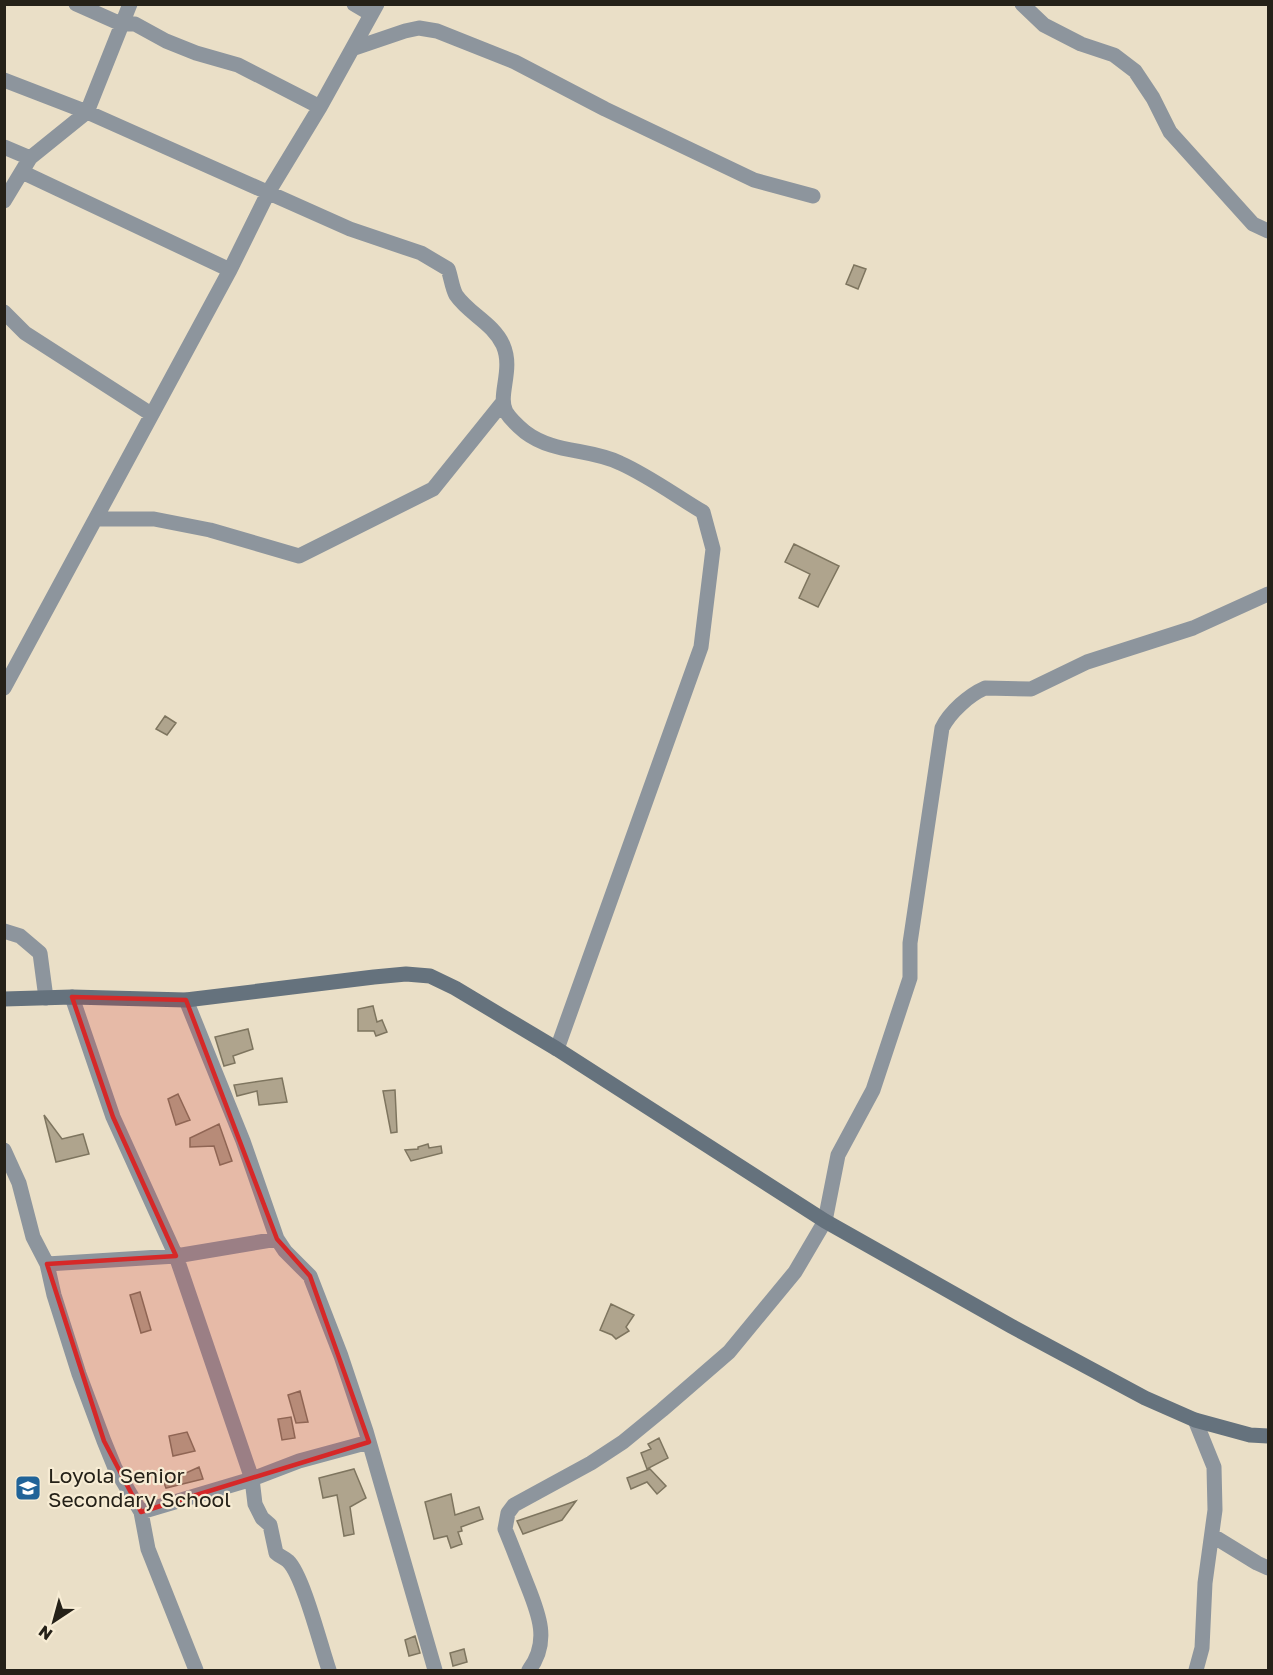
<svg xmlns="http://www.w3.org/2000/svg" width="1273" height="1675" viewBox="0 0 1273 1675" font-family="'Golos Text',sans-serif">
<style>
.building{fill:#afa48d;stroke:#7e755f;stroke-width:1.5}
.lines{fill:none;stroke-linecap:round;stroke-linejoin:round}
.minor{stroke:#8d959d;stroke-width:15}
.secondary{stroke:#65727d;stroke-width:15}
.marked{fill:#d62828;fill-opacity:0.2;stroke:#d62828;stroke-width:4.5;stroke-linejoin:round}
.labels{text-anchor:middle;stroke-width:4.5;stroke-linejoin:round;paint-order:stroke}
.poi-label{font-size:21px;fill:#252118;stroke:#f7ecd4;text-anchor:start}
</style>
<rect width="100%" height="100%" fill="#eadfc7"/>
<path class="building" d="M 854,265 L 866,269 L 858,289 L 846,284 Z
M 794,544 L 839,566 L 818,607 L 799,598 L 810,574 L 785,562 Z
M 165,716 L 176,723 L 167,735 L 156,729 Z
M 373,1006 L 377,1022 L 382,1020 L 387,1032 L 376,1036 L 374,1031 L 358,1031 L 358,1009 Z
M 248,1029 L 253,1049 L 233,1056 L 235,1063 L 224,1066 L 215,1037 Z
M 282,1078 L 287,1102 L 259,1105 L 257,1091 L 237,1096 L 234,1085 Z
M 395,1090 L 397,1132 L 391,1133 L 383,1091 Z
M 178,1094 L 190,1120 L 176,1125 L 168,1099 Z
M 44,1115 L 62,1139 L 83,1134 L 89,1154 L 56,1162 Z
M 219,1124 L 232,1161 L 220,1165 L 214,1146 L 190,1147 L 190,1138 Z
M 428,1144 L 429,1148 L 441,1146 L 442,1153 L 411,1161 L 405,1150 L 418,1149 L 418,1147 Z
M 140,1292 L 151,1330 L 141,1333 L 130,1295 Z
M 611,1304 L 634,1315 L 626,1327 L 629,1331 L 616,1339 L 612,1335 L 600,1330 Z
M 300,1391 L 308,1422 L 296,1423 L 288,1395 Z
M 291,1417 L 295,1438 L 282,1440 L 278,1419 Z
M 187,1432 L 195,1451 L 173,1456 L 169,1436 Z
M 659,1438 L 668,1458 L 647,1469 L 641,1453 L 651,1449 L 648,1444 Z
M 199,1467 L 203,1479 L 166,1488 L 164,1483 Z
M 354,1469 L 366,1498 L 350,1507 L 354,1534 L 344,1536 L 337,1495 L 323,1498 L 319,1478 Z
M 650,1469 L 666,1486 L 657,1494 L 647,1482 L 631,1489 L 627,1478 Z
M 451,1494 L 455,1515 L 479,1507 L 483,1519 L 461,1527 L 462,1531 L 458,1532 L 462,1544 L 451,1548 L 447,1536 L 434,1539 L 425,1502 Z
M 576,1501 L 562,1520 L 523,1534 L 517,1521 Z
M 415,1636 L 420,1653 L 409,1656 L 405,1640 Z
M 464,1649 L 467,1662 L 453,1666 L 450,1653 Z"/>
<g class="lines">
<path class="minor" d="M 76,4 L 121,24 L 135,24 L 166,41 L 196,53 L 238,65 L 320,107
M 354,4 L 371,14
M 1022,4 L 1044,25 L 1081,44 L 1114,55 L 1135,71 L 1153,98 L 1170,132 L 1253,224 L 1268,231
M 352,49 L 405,31 L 419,28 L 437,31 L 515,62 L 605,109 L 754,180 L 813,196
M 4,80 L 87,112 L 350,229 L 421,253 L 448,269 C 451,277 452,288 456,295 C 469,314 493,323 503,345 C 514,370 497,395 506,412 C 511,420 519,427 525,432 C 554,454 589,448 620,463 C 649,476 676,496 703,512 L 713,549 L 701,647 L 557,1049
M 4,147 L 30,158
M 22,172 L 230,270
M 4,201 L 30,158 L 87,112 L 130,4
M 4,312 L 25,333 L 151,414
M 96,519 L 154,519 L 210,530 L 299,556 L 433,489 L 503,402
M 4,688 L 230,270 L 269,191 L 320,107 L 377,4
M 4,931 L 20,936 L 40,953 L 46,998
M 72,997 L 113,1117 L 176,1256 L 252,1479 L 255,1504 L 262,1518 L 270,1525 L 276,1553 C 279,1556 285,1558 288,1561 C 303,1575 321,1647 329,1670
M 186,1000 L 243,1141 L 277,1239 L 285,1251 L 310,1276 L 341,1356 L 366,1431 L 435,1670
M 4,1150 L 19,1183 L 33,1237 L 47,1264 L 54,1295 L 79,1374 L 104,1441 L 115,1468 L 141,1512 L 148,1549 L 196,1670
M 47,1264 L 176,1256 L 277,1239
M 1195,1420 L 1214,1467 L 1215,1510 L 1205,1583 L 1202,1648 L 1196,1670
M 141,1512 L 252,1479 L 299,1461 L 369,1442
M 1213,1536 L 1257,1563 L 1268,1568
M 529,1670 C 551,1641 538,1612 526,1582 C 519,1564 512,1546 505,1529 L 508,1513 L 514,1505 L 591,1463 L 623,1442 L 662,1410 L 729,1352 L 795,1272 L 825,1221 L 838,1155 L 873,1090 L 910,978 L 910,943 L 942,728 C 950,712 969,695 985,688 L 1031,689 L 1087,662 L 1193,628 L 1268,594"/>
<path class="secondary" d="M 4,999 L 72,997 L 186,1000 L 374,977 L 406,974 L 430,976 L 455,988 L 557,1049 L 825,1221 L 1011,1326 L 1145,1398 L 1195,1420 L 1250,1435 L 1268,1436"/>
</g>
<path class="marked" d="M 72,997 L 186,1000 L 277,1239 L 310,1276 L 369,1442 L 141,1512 L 104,1441 L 47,1264 L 176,1256 L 113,1117 Z"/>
<defs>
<symbol id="school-square" viewBox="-11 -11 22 22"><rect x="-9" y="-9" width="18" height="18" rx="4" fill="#206398" stroke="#f7ecd4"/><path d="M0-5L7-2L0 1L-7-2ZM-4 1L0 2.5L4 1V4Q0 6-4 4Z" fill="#fff"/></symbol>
</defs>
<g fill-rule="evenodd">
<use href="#school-square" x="13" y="1473" width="30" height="30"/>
</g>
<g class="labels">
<g class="poi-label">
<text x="48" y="1483">Loyola Senior<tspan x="48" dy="24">Secondary School</tspan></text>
</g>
</g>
<rect width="1273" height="1675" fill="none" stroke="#252118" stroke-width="12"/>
<g transform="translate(54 1621) rotate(216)" stroke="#f7ecd4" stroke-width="4.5" paint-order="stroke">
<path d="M0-4.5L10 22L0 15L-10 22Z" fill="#252118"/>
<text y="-9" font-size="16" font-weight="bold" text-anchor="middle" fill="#252118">N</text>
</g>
</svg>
